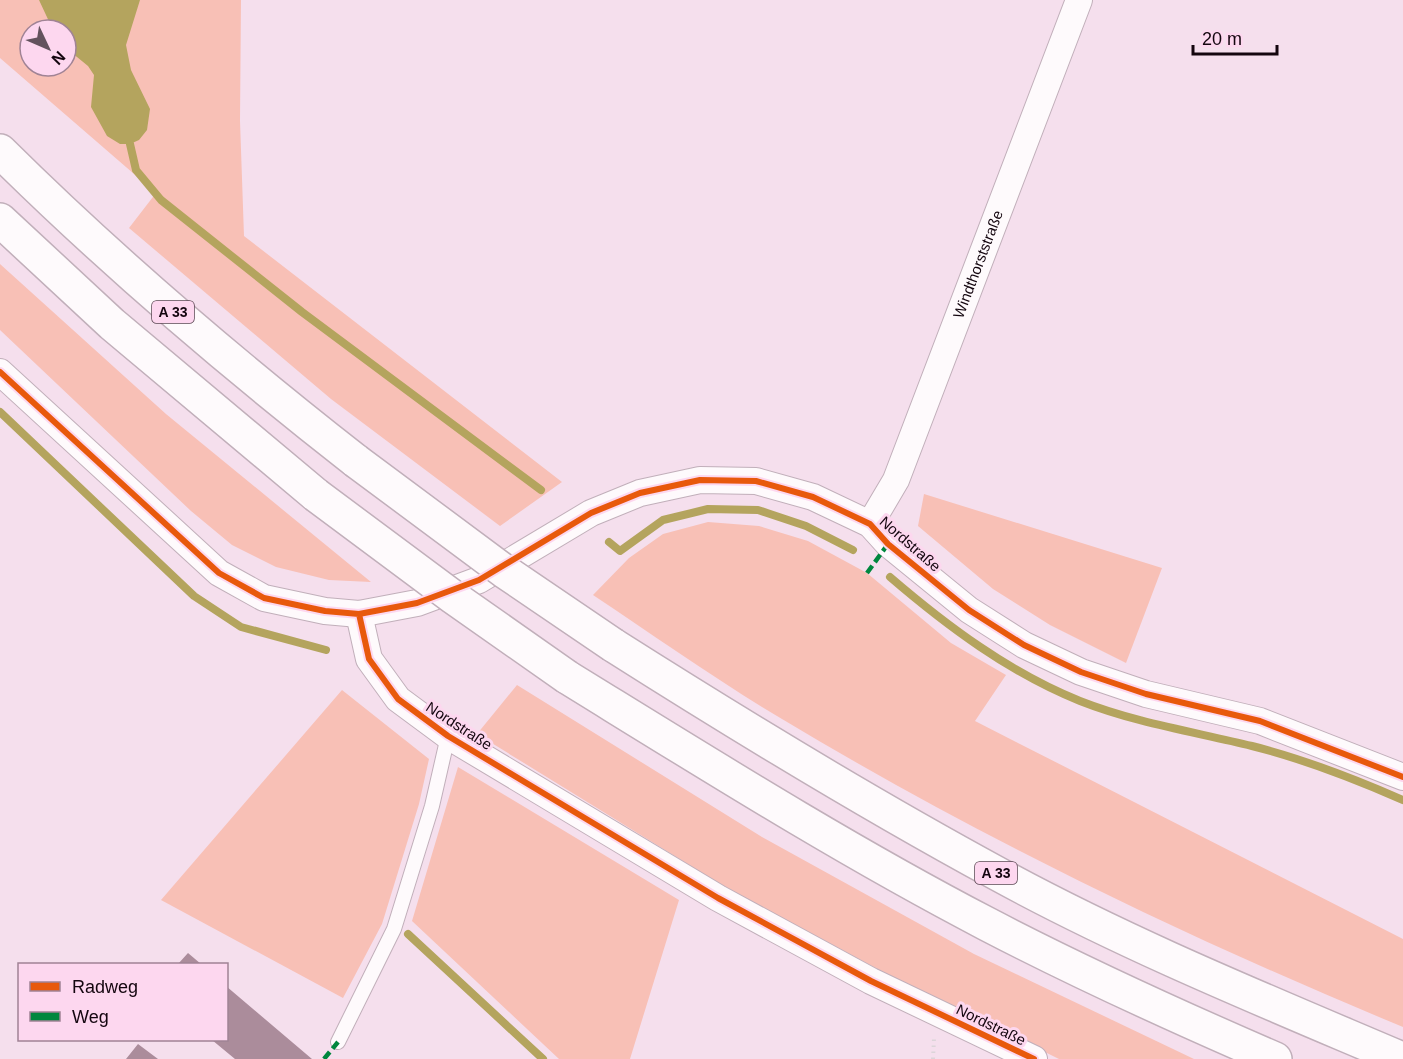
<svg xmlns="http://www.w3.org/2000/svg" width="1403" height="1059" viewBox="0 0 1403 1059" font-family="Helvetica,sans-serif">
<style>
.green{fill:#f8c0b6;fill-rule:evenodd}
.water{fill:#b4a45e}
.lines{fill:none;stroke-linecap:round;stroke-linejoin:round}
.stream{stroke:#b4a45e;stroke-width:8}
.building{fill:#ab8c9b}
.service-casing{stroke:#c1afba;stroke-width:16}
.minor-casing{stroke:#c1afba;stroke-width:28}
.motorway-casing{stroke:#c1afba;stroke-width:36}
.path{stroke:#dcd5d9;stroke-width:4;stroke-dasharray:1.5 4.5;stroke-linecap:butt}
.service{stroke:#fefafc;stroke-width:14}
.minor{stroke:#fefafc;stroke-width:26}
.motorway{stroke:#fefafc;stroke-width:33}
.motorway-bridge-casing{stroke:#c1afba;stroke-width:36;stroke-linecap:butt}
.motorway-bridge{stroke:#fefafc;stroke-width:33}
.quiet{stroke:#00873e;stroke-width:4.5;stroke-dasharray:9 4.5;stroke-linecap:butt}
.cycleway-casing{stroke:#fdd7ef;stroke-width:10}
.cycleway{stroke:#e8590c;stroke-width:6}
.labels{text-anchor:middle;stroke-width:6;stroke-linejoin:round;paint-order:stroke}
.shield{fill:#fdd7ef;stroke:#5a4552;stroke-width:1.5}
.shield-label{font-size:14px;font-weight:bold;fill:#14060f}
.street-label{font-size:15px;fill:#14060f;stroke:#fdd7ef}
</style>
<rect width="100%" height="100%" fill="#f5dfed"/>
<path class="green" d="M 0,0 L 241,0 L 240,121 L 244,236 L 562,482 L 500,526 L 331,399 L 129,228 L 156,193 L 0,58 ZM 30,30 L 66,30 L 66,66 L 30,66 Z
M 0,264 L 166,414 L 371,582 L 329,580 L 276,567 L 232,545 L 191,511 L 0,330 Z
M 924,494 L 1162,568 L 1126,663 L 1050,625 L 993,589 L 918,526 Z
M 708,522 L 759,526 L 808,541 L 867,573 L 951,643 L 1006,675 L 975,721 L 1403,939 L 1403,1027 C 1190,939 980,838 782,719 C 718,681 656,637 593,595 L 629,558 L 663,534 Z
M 517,685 L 762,837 L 974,954 L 1194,1059 L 1059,1059 L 885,973 L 725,887 L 477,734 Z
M 342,690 L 429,759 L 419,804 L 382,924 L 343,998 L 161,900 Z
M 458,767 L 679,900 L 630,1059 L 559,1059 L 412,921 Z"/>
<path class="water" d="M 39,0 L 140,0 L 126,45 L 131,70 L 150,109 L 147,130 L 139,140 L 130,144 L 120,144 L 107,136 L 91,107 L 94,75 L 88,66 L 66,48 L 66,30 L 53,30 Z"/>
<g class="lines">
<path class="stream" d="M 130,144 L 136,170 L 161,200 L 302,312 L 541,490
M 0,412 L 194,596 L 241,627 L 326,650
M 609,542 L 620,551 L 663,520 L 708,509 L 758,510 L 806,526 L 853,550
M 890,577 C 947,626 1010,673 1080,701 C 1136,723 1195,732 1252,746 C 1304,759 1355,779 1403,800
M 408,934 L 543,1059"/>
</g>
<path class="building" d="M 188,953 L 201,964 L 178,964 Z
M 226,986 L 312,1059 L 235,1059 L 212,1040 L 226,1040 Z
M 138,1044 L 158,1059 L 126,1059 Z"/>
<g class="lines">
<defs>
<path id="service" d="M 338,1042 L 394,929 L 432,806 L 448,736"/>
<g id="minor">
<path d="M 0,372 L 219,573 L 264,598 L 325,611 L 359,614 L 417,603 L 479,580 L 591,513 L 640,493 L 700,480 L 756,481 L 813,497 L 870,524 L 888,544 L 969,610 L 1024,645 L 1081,672 L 1146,694 L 1260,721 L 1403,777"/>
<path id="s1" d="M 870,524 L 896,480 L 1079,0"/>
<path d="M 359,614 L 369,659 L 398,699 L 448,736 L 718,898 L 871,981 L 1034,1059"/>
</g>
<path id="motorway" d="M 0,151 C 112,262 232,364 356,461
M 0,220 L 112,324 L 316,495
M 613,645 C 739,725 867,803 998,874 C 1128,945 1266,1001 1402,1059
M 567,677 C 705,762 843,849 987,924 C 1081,973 1178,1017 1275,1059"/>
</defs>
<use href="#service" class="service-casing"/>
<use href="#minor" class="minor-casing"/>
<use href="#motorway" class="motorway-casing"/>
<path class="path" d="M 933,1059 L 934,1039"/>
<use href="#service" class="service"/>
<use href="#minor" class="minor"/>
<use href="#motorway" class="motorway"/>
<defs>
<path id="motorway-bridge" d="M 356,461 L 504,571 L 613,645
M 316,495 L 453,597 L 567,677"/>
</defs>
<use href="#motorway-bridge" class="motorway-bridge-casing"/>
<use href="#motorway-bridge" class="motorway-bridge"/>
<path class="quiet" d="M 867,573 L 888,544
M 324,1059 L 338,1042"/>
<defs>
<path id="cycleway" d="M 0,372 L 219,573 L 264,598 L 325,611 L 359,614 L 417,603 L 479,580 L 591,513 L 640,493 L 700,480 L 756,481 L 813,497 L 870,524 L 888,544 L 969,610 L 1024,645 L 1081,672 L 1146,694 L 1260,721 L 1403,777
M 359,614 L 369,659 L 398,699 L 448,736 L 718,898 L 871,981 L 1034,1059"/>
</defs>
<use href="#cycleway" class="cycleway-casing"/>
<use href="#cycleway" class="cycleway"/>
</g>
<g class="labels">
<g class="shield">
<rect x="152" y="301" width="42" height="22" rx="4.5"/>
<rect x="975" y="862" width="42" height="22" rx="4.5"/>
</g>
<g class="shield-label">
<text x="173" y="317">A 33</text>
<text x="996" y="878">A 33</text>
</g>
<g class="street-label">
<text dy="5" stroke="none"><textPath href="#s1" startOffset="282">Windthorststraße</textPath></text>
<text transform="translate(910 544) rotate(41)" y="5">Nordstraße</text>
<text transform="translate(459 726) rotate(33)" y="5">Nordstraße</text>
<text transform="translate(991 1025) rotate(26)" y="5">Nordstraße</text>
</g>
</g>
<rect x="18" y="963" width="210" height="78" fill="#fdd7ef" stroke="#a08395" stroke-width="1.5"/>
<rect x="30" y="982" width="30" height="9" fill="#e8590c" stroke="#a08395" stroke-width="1.5"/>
<text x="72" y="993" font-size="18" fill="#14060f">Radweg</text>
<rect x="30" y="1012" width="30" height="9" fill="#00873e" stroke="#a08395" stroke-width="1.5"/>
<text x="72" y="1023" font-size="18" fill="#14060f">Weg</text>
<g transform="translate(48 48) rotate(134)"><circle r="28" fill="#fdd7ef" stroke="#a08395" stroke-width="1.5"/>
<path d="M0-4.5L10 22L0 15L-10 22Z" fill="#63525d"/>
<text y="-9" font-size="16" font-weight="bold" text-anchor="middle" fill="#14060f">N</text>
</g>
<path d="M1193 45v9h84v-9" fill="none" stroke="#14060f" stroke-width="3"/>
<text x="1202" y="45" font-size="18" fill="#14060f" stroke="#fdd7ef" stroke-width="4.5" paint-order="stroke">20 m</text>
</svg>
